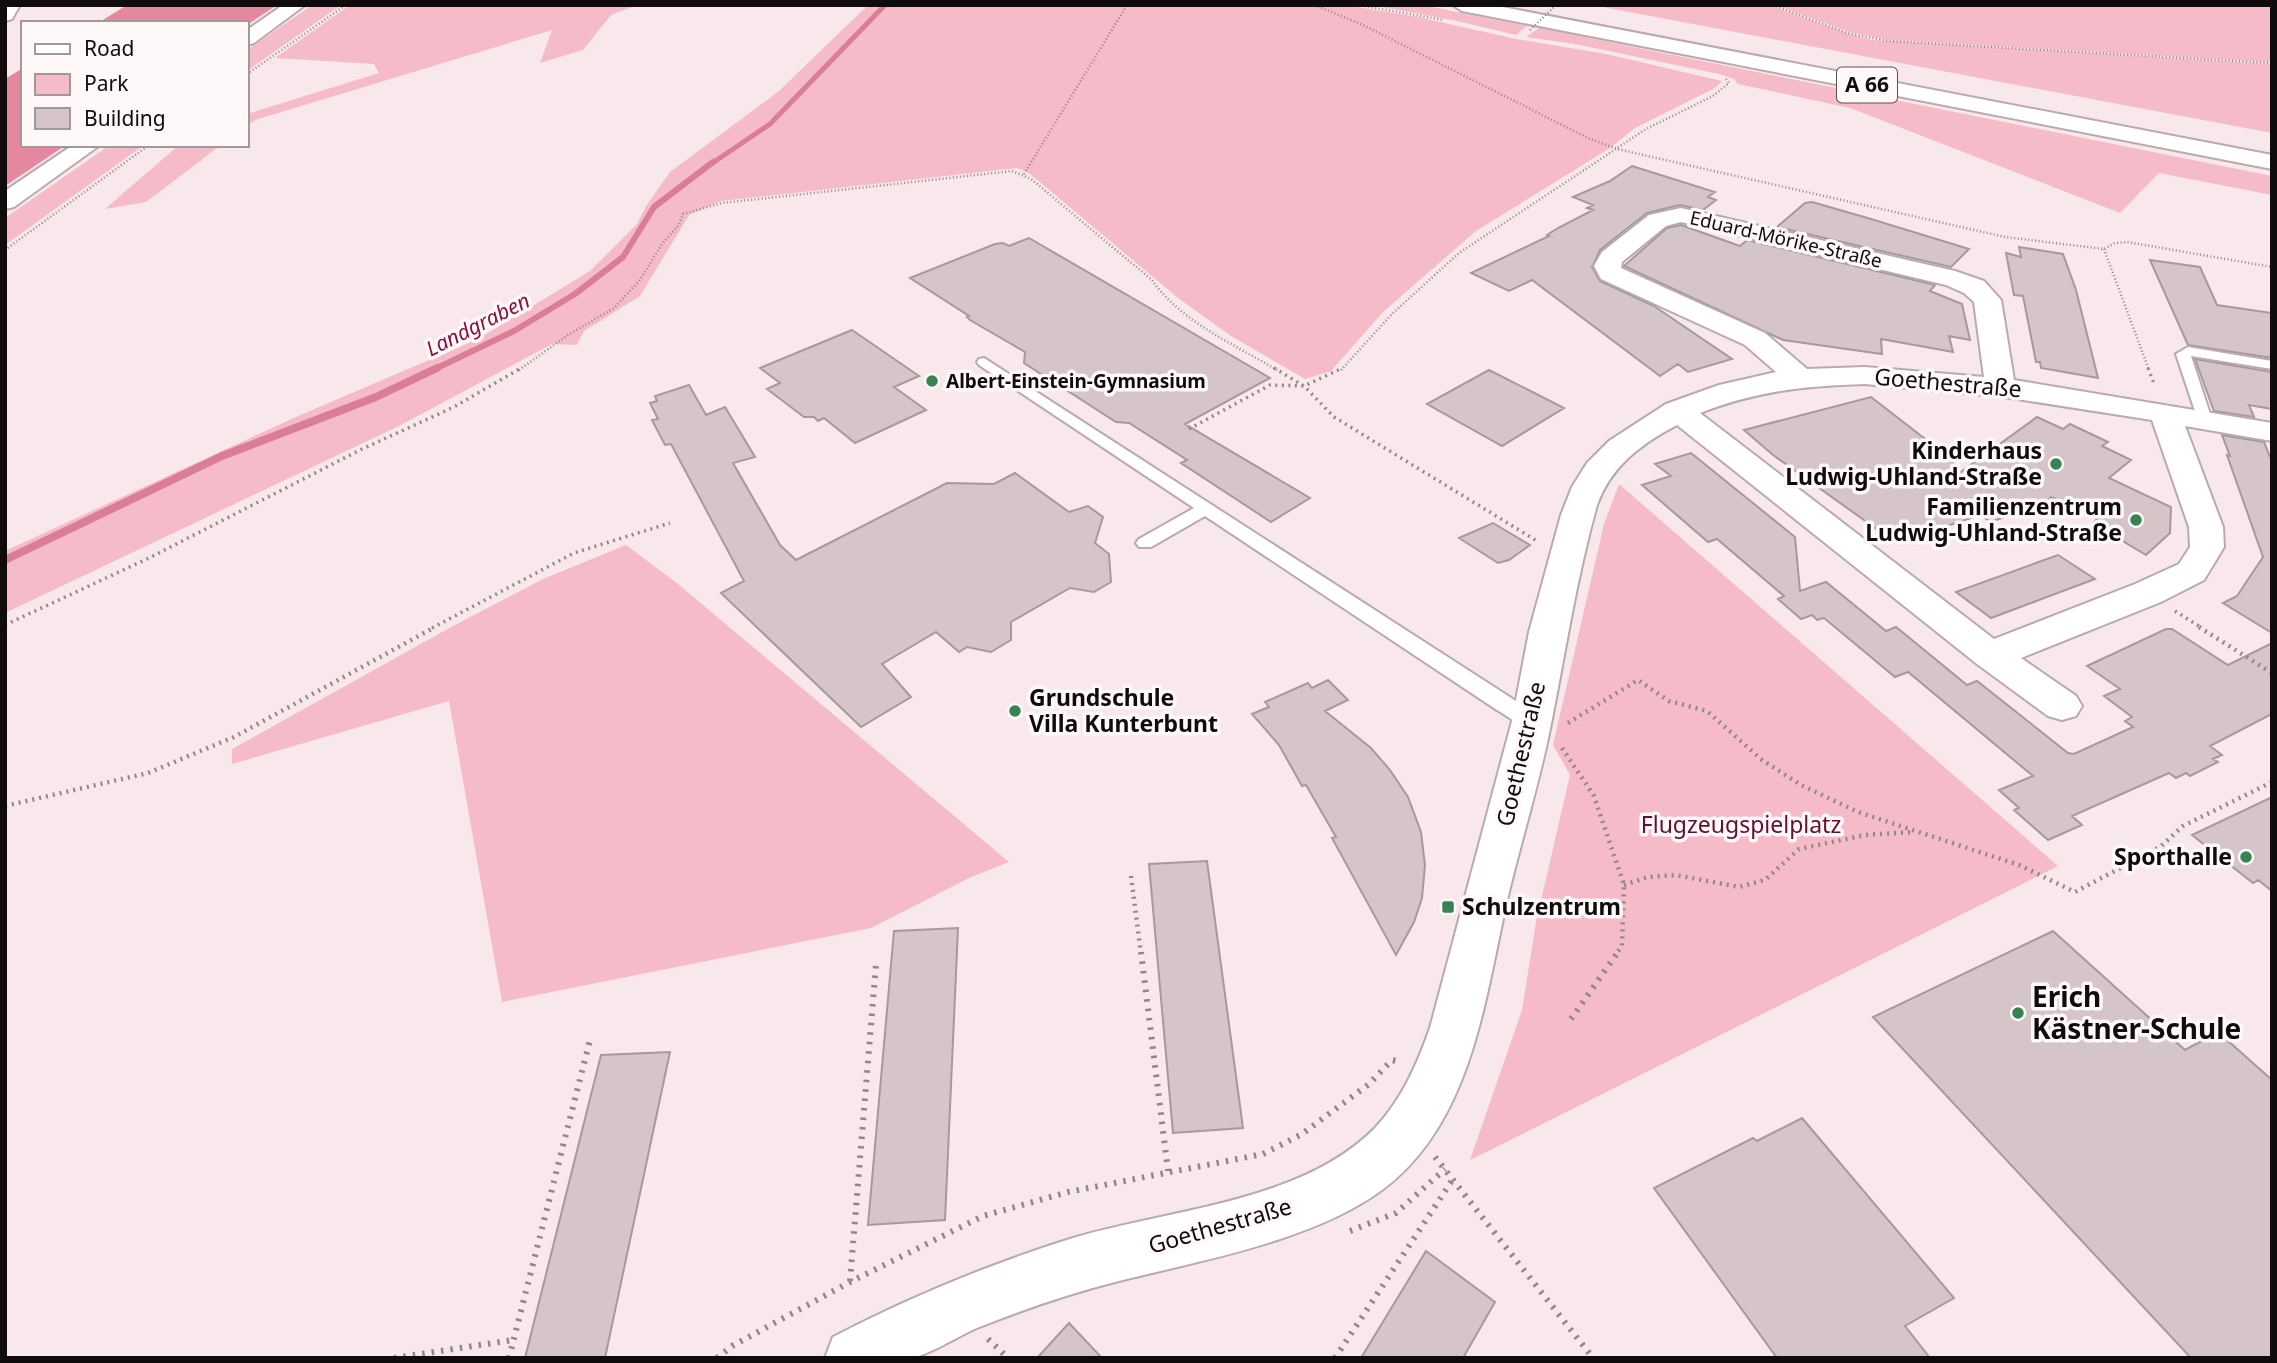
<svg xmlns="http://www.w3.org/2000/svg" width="2277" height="1363" viewBox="0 0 2277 1363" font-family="'Noto Sans',sans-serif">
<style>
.green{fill:#f5bbc9}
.forest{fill:#e4879f}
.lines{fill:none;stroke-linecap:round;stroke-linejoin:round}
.stream-far2{stroke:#da7d96;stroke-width:5}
.stream-far1{stroke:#da7d96;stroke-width:6}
.stream{stroke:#da7d96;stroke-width:8}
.building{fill:#d5c5c8;stroke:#a6989b;stroke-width:2}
.service-casing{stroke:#b9aaad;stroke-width:4}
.minor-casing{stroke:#b9aaad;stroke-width:4}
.secondary-casing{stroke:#b9aaad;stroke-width:4}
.motorway-casing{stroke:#b9aaad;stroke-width:4}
.path-far3{stroke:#918688;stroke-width:2.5;stroke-dasharray:1 2.5;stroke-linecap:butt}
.path-far2{stroke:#918688;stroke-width:3.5;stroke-dasharray:2 4.5;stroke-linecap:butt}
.path-far1{stroke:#918688;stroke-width:4.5;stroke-dasharray:2 5;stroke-linecap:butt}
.path{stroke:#918688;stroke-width:6;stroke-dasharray:2.5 7;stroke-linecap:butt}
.service{fill:#fff;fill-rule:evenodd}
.minor{fill:#fff;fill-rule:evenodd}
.secondary{fill:#fff;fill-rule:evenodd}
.motorway{fill:#fff;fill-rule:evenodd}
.path-bridge{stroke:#918688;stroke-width:2.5;stroke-dasharray:1 2.5;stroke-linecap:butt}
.poi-dot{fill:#368353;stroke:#fef8f9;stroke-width:2.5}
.labels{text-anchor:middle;stroke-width:7;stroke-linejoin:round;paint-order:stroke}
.far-street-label{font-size:19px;fill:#100b0c;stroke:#fef8f9}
.far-poi-label{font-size:19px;font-weight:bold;fill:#100b0c;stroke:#fef8f9;text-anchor:start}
.shield{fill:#fef8f9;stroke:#575253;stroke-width:2}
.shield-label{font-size:21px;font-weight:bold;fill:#100b0c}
.far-water-label{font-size:21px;font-style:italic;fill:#841541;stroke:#fef8f9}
.street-label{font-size:23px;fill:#100b0c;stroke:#fef8f9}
.poi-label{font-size:23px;font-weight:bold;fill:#100b0c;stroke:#fef8f9;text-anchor:end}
.park-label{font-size:23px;fill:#630f30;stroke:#fef8f9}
.near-poi-label{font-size:28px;font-weight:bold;fill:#100b0c;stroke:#fef8f9;text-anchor:start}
</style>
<rect width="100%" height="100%" fill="#f8e8eb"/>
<path class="green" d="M 312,5 L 341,5 L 247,71 L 247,50 Z
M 350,5 L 637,5 L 611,15 L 583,50 L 540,63 L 552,30 L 255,120 L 247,126 L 247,114 L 379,73 L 374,64 L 275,58 Z
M 868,5 L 1345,5 L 1418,17 L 1516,39 L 1606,54 L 1722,81 L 1715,88 L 1635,128 L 1610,148 L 1476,231 L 1383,312 L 1331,371 L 1305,379 L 1231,336 L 1178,298 L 1029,173 L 1017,168 L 721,201 L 689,215 L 640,296 L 584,331 L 577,345 L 552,344 L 401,425 L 5,613 L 5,551 L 298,416 L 476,340 L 590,271 L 637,224 L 646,206 L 670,172 L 779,91 Z
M 1372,5 L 1422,5 L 1527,26 L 1516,35 L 1457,21 Z
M 1592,5 L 1769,5 L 1846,33 L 1873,40 L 2272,64 L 2272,133 Z
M 1776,5 L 2272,5 L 2272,62 L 1889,40 L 1849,32 Z
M 1539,28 L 2272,176 L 2272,195 L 2159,173 L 2120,213 L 1850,108 L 1738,84 L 1734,79 L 1719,74 L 1575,44 L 1526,37 Z
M 110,145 L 144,145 L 5,245 L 5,218 Z
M 179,145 L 221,145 L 146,202 L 105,209 Z
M 1619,484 L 2058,866 L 1470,1160 L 1522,1010 L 1536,922 L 1570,775 L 1553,745 L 1604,524 Z
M 626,545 L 678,584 L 1009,862 L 969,878 L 871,928 L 502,1002 L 449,701 L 232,764 L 232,749 L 453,626 L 543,579 Z"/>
<path class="forest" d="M 127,5 L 277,5 L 247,25 L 247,23 L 98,23 Z
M 23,68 L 23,145 L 66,145 L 5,186 L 5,79 Z"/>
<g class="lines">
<path class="stream-far2" d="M 711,164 L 770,124 L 885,5"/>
<path class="stream-far1" d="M 433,370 L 514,331 L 575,294 L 623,257 L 654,207 L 713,162"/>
<path class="stream" d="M 5,560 L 222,456 L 376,397 L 437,368"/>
</g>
<path class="building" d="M 1632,166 L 1715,192 L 1708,197 L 1716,200 L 1703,210 L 1680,205 L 1647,213 L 1600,250 L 1592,267 L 1600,281 L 1654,306 L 1732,359 L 1688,372 L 1678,364 L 1660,376 L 1532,280 L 1509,291 L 1471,273 L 1549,236 L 1547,235 L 1558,228 L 1593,210 L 1587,208 L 1593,205 L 1573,197 L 1610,181 Z
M 1812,202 L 1871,219 L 1969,249 L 1951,267 L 1777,227 L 1805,203 Z
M 1681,225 L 1740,246 L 1747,240 L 1935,285 L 1930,291 L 1962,304 L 1970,340 L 1949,336 L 1953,352 L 1881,339 L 1882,354 L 1783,340 L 1624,266 L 1667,228 Z
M 1029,238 L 1270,378 L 1185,424 L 1310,498 L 1271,522 L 1181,463 L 1187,460 L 1129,423 L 1116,422 L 1060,386 L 1061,375 L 1041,374 L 1024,363 L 1025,352 L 970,320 L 967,317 L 969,316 L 910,278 L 995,244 L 1003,243 L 1009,246 Z
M 2019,247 L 2063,254 L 2076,290 L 2098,378 L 2041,368 L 2040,362 L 2036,362 L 2023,296 L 2014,295 L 2006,253 L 2021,257 Z
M 2150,260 L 2200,267 L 2217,305 L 2272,313 L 2272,358 L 2188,345 Z
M 852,330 L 919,376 L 894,387 L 926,410 L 855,443 L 824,418 L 818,421 L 814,417 L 804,417 L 767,389 L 780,383 L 760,368 Z
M 2195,359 L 2272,372 L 2272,409 L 2249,405 L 2254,417 L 2214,411 Z
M 1489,370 L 1564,408 L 1502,446 L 1427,404 Z
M 689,385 L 706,415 L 725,407 L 755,457 L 733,463 L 780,545 L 796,560 L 947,483 L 994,484 L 1015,473 L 1069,512 L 1088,506 L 1103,517 L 1095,543 L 1109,554 L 1111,582 L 1094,592 L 1070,588 L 1011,622 L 1011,640 L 991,652 L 967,647 L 959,652 L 936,632 L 882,664 L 911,697 L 861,727 L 721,593 L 744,581 L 671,444 L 665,445 L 652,420 L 658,419 L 650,403 L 657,401 L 655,396 Z
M 1871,397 L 1933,445 L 1945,445 L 1958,474 L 2037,417 L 2063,429 L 2070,424 L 2108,442 L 2102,446 L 2131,460 L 2109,478 L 2171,507 L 2170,533 L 2146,555 L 2093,523 L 2098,518 L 2051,497 L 2047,502 L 1991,522 L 1980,515 L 1896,543 L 1773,455 L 1744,430 Z
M 2222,435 L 2264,442 L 2272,462 L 2272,633 L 2223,603 L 2237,596 L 2263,557 L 2227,455 L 2230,456 Z
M 1691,453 L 1795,537 L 1800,591 L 1826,582 L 1886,631 L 1896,627 L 1967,685 L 1977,681 L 2068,753 L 2074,754 L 2133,727 L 2125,721 L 2132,717 L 2104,696 L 2120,689 L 2087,666 L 2166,629 L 2172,629 L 2228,665 L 2272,643 L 2272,714 L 2210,746 L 2222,755 L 2213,759 L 2218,762 L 2190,776 L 2186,773 L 2176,778 L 2169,773 L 2072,816 L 2082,825 L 2048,840 L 2014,810 L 2019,808 L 1999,790 L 2033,776 L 1908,672 L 1895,677 L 1824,618 L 1817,620 L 1812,615 L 1801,619 L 1778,599 L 1784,596 L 1717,539 L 1708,542 L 1642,485 L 1671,476 L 1655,464 Z
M 1493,523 L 1530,545 L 1509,560 L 1498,563 L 1459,538 Z
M 2058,555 L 2095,579 L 1991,618 L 1956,592 Z
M 1328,680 L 1348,700 L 1325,711 L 1371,748 L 1390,770 L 1408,797 L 1421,832 L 1425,865 L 1422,898 L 1414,922 L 1396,955 L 1332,838 L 1336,837 L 1306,785 L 1302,786 L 1279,745 L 1252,714 L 1269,707 L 1265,702 L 1308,683 L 1312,688 Z
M 2272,797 L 2272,891 L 2258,880 L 2253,883 L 2192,835 Z
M 1207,861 L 1243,1128 L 1173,1133 L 1149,864 Z
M 958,928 L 945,1220 L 868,1225 L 894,931 Z
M 2053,931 L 2185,1050 L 2218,1032 L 2272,1080 L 2272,1358 L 2191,1358 L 1873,1017 Z
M 670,1052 L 605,1358 L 525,1358 L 601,1055 Z
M 1802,1118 L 1954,1298 L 1905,1326 L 1930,1358 L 1777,1358 L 1654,1188 L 1753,1138 L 1757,1141 Z
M 1426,1251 L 1495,1302 L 1463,1358 L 1361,1358 Z
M 1069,1323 L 1102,1358 L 1037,1358 Z"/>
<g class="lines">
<defs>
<path id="service" d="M 2188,347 L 2272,361 L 2272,369 L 2191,356 L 2212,420 L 2209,423 L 2199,423 L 2176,354 Z
M 984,358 L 1539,716 L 1542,721 L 1539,726 C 1524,731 1510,717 1497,710 L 1205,516 L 1151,547 L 1139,547 L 1136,543 L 1139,539 L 1194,508 L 979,365 L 977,362 L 979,359 Z"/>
<path id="minor" d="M 5,5 L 20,5 L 12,19 L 5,21 Z
M 1681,208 L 1955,271 L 1984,281 L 2001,300 L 2014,380 L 2272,423 L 2272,441 L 2185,426 L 2223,527 L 2224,547 L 2204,580 L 2161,602 L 2021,658 L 2076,696 L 2082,706 L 2076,716 L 2062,720 L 2048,716 L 1977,664 L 1677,425 C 1641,444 1611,466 1597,505 C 1577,576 1566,648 1552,719 C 1541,777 1523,834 1509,892 C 1485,994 1474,1122 1382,1190 C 1313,1241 1198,1261 1115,1282 C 1068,1294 1022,1310 977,1328 C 958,1336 929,1355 911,1358 C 883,1362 853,1358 825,1358 L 833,1337 C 910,1297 990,1264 1073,1238 C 1169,1209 1300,1203 1374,1129 C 1401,1101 1417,1065 1430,1028 L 1512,721 L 1529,632 L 1561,515 L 1572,487 L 1587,463 L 1609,441 L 1666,404 L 1719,385 L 1776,372 L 1745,345 L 1601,279 L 1594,266 L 1602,252 L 1649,215 ZM 1681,222 L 1946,285 L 1964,293 L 1974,302 L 1984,377 L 1865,367 L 1807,369 L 1765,333 L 1621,268 L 1622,262 L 1666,226 ZM 1865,384 L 2004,397 L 2152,420 L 2189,527 L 2190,547 L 2179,564 L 2135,584 L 1994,639 L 1700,413 C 1756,391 1804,386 1865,384 Z"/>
<path id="secondary" d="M 283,5 L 305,5 L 254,43 L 247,45 L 247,30 Z
M 73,145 L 100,145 L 14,207 L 5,209 L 5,191 Z"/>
<path id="motorway" d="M 1453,5 L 1492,5 L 2272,155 L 2272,169 L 1462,11 Z"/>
</defs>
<use href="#service" class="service-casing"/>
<use href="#minor" class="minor-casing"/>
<use href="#secondary" class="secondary-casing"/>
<use href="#motorway" class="motorway-casing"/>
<path class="path-far3" d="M 1315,5 L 1363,25 L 1588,138 L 1617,149 L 2005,237 L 2104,249 L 2115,243 L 2127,242 L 2272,267
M 1358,5 L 1444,20
M 1773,5 L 1847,33 L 1889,41 L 2272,63
M 247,74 L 346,5
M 1024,174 L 1127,5
M 2104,249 L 2149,370
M 5,250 L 149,145
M 519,370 L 568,335 L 614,308 L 640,280 L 662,244 L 679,225 L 683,214 L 722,203 L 1012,171 L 1031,179 L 1152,280 C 1180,321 1235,345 1277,370
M 1341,370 L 1392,314 L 1459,253 L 1646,129 L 1713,96 L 1729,83 L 1726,79"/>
<path class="path-far2" d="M 1274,368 L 1304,386 L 1334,417 L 1537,541
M 2148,368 L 2155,386
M 1189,429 L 1270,385 L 1304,386 L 1343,368
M 2175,611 L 2202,628
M 5,625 L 149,558 L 360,450 L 454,407 L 521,368
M 432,628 L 574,553 L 670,523"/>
<path class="path-far1" d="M 2199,627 L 2272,673
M 1568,723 L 1638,680 L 1669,701 L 1707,711 L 1762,760 L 1801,785 L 1858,812 L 2019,865 L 2075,892 L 2160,847 L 2183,826 L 2272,782
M 1562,748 L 1594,796 L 1624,885 L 1622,946 L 1616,954
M 5,806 L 148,773 L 234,737 L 435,627
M 1131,876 L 1141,954
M 1624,885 L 1648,877 L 1676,875 L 1739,887 L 1765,880 L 1799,849 L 1865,835 L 1913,832"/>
<path class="path" d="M 1141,952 L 1168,1171
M 1571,1019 L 1618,952
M 1435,1157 L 1593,1358
M 1350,1231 L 1396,1213 L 1445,1169
M 850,1281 L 876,964
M 988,1339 L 1008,1358
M 394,1358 L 513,1340
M 509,1358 L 590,1040
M 717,1358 L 732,1346 L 850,1282 L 983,1216 L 1068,1192 L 1263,1154 L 1302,1134 L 1369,1084 L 1392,1060 L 1401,1062
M 1335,1358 L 1453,1179"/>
<use href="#service" class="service"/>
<use href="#minor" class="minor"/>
<use href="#secondary" class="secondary"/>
<use href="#motorway" class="motorway"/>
<path class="path-bridge" d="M 1530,30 L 1556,5"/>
</g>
<g class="poi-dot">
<circle cx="932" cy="381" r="7"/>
<circle cx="2056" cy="464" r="7"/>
<circle cx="2136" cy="520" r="7"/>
<circle cx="1015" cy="711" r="7"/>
<circle cx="2246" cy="857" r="7"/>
<rect x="1441" y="900" width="14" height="14" rx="3.5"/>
<circle cx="2018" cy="1013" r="7"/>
</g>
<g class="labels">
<g class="far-street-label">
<text transform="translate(1786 239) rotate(13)" y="7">Eduard-Mörike-Straße</text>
</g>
<g class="far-poi-label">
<text x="946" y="388">Albert-Einstein-Gymnasium</text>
</g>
<rect class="shield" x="1837" y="67.5" width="60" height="35" rx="5"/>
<g class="shield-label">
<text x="1867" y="92">A 66</text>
</g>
<g class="far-water-label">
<text transform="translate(478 325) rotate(-27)" y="7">Landgraben</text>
</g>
<g class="street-label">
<text transform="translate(1948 383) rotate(5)" y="8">Goethestraße</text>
<text transform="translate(1521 754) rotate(-77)" y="8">Goethestraße</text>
<text transform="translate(1220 1226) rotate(-16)" y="8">Goethestraße</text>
</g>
<g class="poi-label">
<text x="2042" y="459">Kinderhaus<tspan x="2042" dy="26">Ludwig-Uhland-Straße</tspan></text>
<text x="2122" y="515">Familienzentrum<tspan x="2122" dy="26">Ludwig-Uhland-Straße</tspan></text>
<text x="1029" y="706" text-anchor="start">Grundschule<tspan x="1029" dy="26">Villa Kunterbunt</tspan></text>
<text x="2232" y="865">Sporthalle</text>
<text x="1462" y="915" text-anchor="start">Schulzentrum</text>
</g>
<g class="park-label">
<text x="1741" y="833">Flugzeugspielplatz</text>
</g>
<g class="near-poi-label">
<text x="2032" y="1007">Erich<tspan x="2032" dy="32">Kästner-Schule</tspan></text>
</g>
</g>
<rect width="2277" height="1363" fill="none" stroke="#100b0c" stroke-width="14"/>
<rect x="21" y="21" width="228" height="126" fill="#fef8f9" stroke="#9f999a" stroke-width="2"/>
<rect x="35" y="44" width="35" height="10" fill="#ffffff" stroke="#9f999a" stroke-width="2"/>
<text x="84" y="56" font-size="21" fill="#100b0c">Road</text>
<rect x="35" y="74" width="35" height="21" fill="#f5bbc9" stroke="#9f999a" stroke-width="2"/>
<text x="84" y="91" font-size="21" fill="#100b0c">Park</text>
<rect x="35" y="108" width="35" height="21" fill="#d5c5c8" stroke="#9f999a" stroke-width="2"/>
<text x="84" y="126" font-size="21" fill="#100b0c">Building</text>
</svg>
